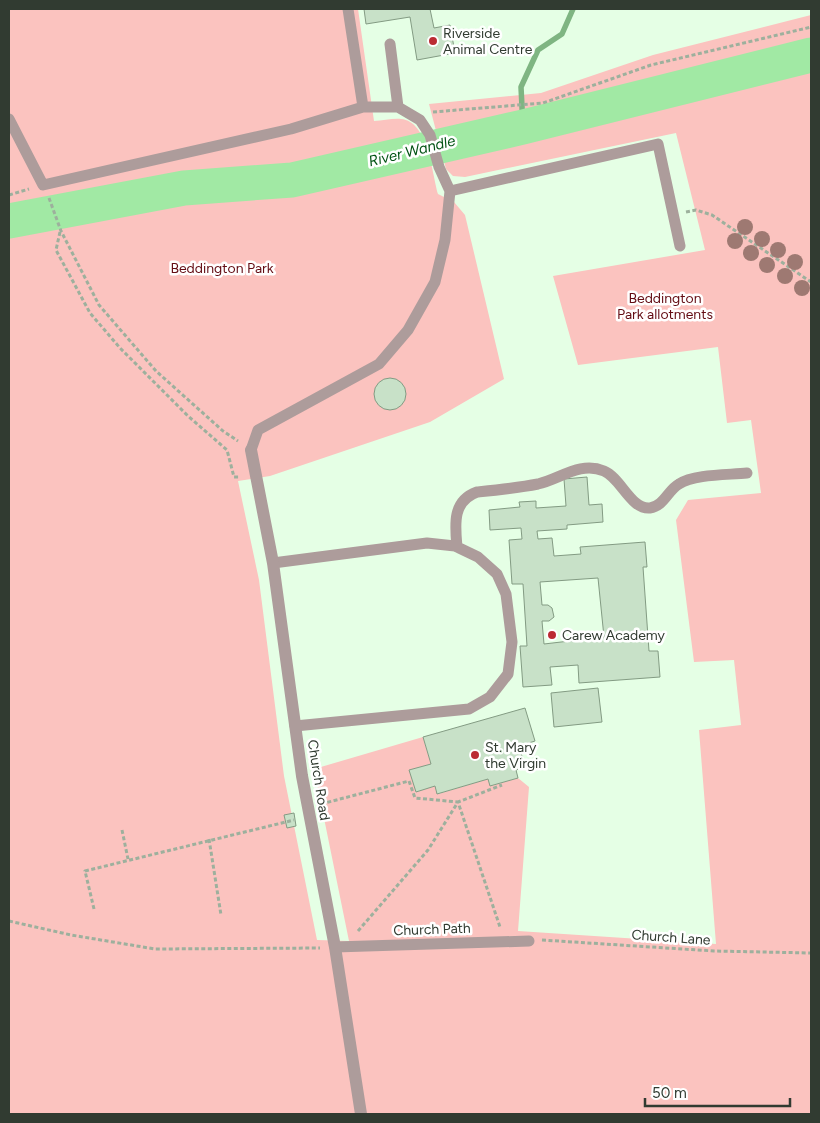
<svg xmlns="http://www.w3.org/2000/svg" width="820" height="1123" viewBox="0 0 820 1123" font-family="Figtree,sans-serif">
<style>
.green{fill:#fbc3bf}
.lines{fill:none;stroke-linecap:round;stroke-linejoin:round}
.stream{stroke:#7fb582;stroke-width:5.5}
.river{stroke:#a1e9a4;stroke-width:35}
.building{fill:#c8e1c8;stroke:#839b83;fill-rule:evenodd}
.path{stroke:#9db09d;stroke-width:3;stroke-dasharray:4 2.5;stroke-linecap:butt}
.lane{stroke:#ad9c9b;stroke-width:11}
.street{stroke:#ad9c9b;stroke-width:12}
.tree{fill:#9e7972}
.poi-dot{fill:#bb2b33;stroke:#fff;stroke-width:2}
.labels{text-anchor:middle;stroke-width:5;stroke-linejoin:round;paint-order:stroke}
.poi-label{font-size:14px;fill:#313b31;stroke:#fff;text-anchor:start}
.park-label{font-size:14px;fill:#630c13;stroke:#fff}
.street-label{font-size:14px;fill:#313b31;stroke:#fff}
.water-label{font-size:15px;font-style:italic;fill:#035415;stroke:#fff}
</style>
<rect width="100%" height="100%" fill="#e5ffe5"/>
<path class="green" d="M 9,9 L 358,9 L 374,121 C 383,121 393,118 401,119 C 428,121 432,173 438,194 L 454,202 L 465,215 L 504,379 L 430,422 L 270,476 L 238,481 L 259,580 L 284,776 L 317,940 L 349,941 L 314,769 L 423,737 L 431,764 L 410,770 L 416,792 L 435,786 L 438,794 L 488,779 L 491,786 L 518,778 L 529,787 L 518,931 L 716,944 L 699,730 L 741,725 L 734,660 L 694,662 L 676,520 L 688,500 L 761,493 L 751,420 L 727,423 L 718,347 L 578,365 L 553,276 L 705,250 L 676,133 L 465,177 L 453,176 L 446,169 L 429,104 L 541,93 L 653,55 L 811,15 L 811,1114 L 9,1114 Z"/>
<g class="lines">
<path class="stream" d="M 523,127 L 521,87 L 538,50 L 562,34 L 573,9"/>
<path class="river" d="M 9,221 L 184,188 L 292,180 L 523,127 L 811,55"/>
</g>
<path class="building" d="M 364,9 L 430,9 L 434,28 L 450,25 L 455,53 L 417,60 L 410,17 L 366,24 Z
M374 394a16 16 0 1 1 32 0a16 16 0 1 1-32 0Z
M 587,477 L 589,505 L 602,504 L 603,522 L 567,525 L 567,529 L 537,531 L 538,539 L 552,538 L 554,556 L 581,554 L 580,547 L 645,542 L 647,567 L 643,567 L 649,651 L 658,651 L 660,677 L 579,683 L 578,665 L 550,667 L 552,685 L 523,687 L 520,646 L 527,646 L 523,584 L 512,584 L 509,540 L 522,539 L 521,528 L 490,530 L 489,510 L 520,507 L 519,502 L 536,501 L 536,508 L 566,506 L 564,479 ZM 598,578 L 604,637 L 544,644 L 542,621 L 549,621 L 554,617 L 552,608 L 548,605 L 542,605 L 540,582 Z
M 598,688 L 602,722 L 554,727 L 551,693 Z
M 525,708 L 535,741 L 519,746 L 525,767 L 516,770 L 518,778 L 490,786 L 488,779 L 437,794 L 435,786 L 416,792 L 409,770 L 431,764 L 423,737 Z
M 294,813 L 296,826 L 287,828 L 284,815 Z"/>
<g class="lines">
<path class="path" d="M 433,112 L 543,103 L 651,65 L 811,27
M 9,195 L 29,189
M 49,198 L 61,231 L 99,305 L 156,371 L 223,431 L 238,441
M 686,212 L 696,210 L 712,215 L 811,282
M 60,232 L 56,250 L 90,313 L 120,348 L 188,416 L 227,450 L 234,477 L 240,477
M 321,804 L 409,781 L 415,798 L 458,802 L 500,927
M 122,830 L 128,859
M 209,839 L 221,915
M 94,909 L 85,871 L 294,820
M 9,921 L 71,935 L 155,949 L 320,948
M 358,931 L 428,850 L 458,802 L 502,785
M 542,940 L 714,951 L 811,953"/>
<path class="lane" d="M 348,9 L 363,107
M 390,44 L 398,107
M 9,119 L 43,185 L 291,129 L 363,107 L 398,107 L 420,120 L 430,135 L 439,167 L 450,191 L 445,240 L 435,282 L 408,330 L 379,364 L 258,430 L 251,450
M 450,191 L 658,144 L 680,246
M 457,547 C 455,525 452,501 477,492 C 497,490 518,488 538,484 C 560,479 580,461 604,471 C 621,478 631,510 650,508 C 664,506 668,490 679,484 C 694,474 728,475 747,473
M 273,563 L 427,543 L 455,546 L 478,557 L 497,574 L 506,594 L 512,642 L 508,674 L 490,697 L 469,709 L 295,726
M 335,947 L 529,941"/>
<path class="street" d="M 251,450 L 273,563 L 302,776 L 335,947 L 361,1114"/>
</g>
<g class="tree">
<circle cx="745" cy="227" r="8"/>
<circle cx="762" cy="239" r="8"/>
<circle cx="735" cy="241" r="8"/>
<circle cx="778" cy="250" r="8"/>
<circle cx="751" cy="253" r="8"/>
<circle cx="795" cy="262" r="8"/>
<circle cx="767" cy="265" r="8"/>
<circle cx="785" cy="276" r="8"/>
<circle cx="802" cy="288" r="8"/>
</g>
<g class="poi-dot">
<circle cx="433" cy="41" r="5"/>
<circle cx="552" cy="635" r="5"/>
<circle cx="475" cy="755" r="5"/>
</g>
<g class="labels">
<g class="poi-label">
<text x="443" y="38">Riverside<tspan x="443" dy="16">Animal Centre</tspan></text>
<text x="562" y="640">Carew Academy</text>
<text x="485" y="752">St. Mary<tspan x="485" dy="16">the Virgin</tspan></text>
</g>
<g class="park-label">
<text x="222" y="273">Beddington Park</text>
<text x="665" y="303">Beddington<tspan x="665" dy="16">Park allotments</tspan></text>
</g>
<g class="street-label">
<text transform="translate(319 780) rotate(81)" y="5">Church Road</text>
<text transform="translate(432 929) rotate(-2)" y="5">Church Path</text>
<text transform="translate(671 937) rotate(4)" y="5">Church Lane</text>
</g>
<g class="water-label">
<text transform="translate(412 151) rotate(-14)" y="5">River Wandle</text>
</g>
</g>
<rect width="820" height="1123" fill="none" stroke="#313b31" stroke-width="20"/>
<path d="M645 1098v8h145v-8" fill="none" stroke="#313b31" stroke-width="2.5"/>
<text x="652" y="1098" font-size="15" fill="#313b31" stroke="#ffffff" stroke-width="4" paint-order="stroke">50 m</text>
</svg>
